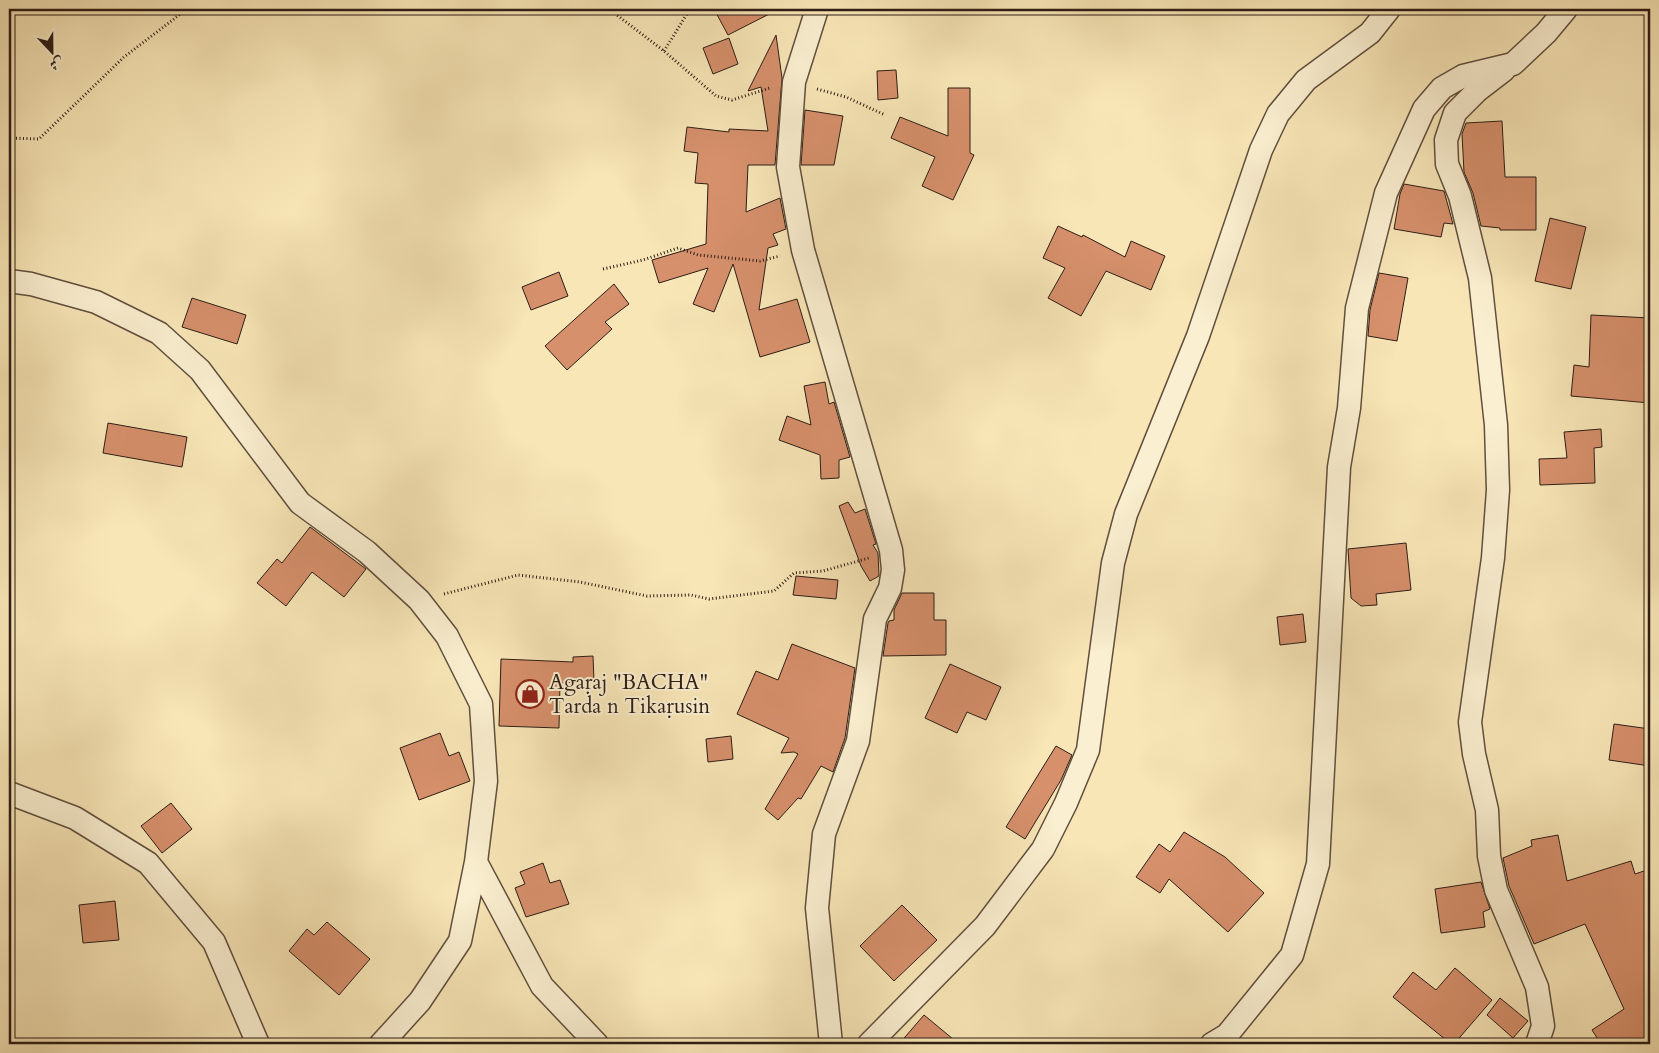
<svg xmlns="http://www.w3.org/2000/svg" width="1659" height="1053" viewBox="0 0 1659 1053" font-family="Cardo,Amiri,serif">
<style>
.building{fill:#d6906c;stroke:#2d1d15}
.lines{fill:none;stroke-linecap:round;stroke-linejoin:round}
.street-casing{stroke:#604f3e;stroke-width:25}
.path{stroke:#2d1d15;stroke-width:3;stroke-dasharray:1 2.5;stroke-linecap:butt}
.street{stroke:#faefd0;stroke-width:22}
.labels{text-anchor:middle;stroke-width:4;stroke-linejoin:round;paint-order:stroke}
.poi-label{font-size:21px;fill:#2d1d15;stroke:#faefd0;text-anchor:start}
</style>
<rect width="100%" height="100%" fill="#f8e6b7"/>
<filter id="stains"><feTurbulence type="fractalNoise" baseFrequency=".004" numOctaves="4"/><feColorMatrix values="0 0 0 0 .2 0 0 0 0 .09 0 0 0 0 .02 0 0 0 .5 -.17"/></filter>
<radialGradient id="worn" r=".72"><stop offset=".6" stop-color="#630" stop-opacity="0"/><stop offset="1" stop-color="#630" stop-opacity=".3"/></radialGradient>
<path class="building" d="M 714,9 L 779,9 L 728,35 Z
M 776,35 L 782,78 L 775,165 L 748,165 L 746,212 L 780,198 L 786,229 L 773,234 L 778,245 L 768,248 L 759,310 L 797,299 L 810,342 L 760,357 L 733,264 L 714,312 L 693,304 L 708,268 L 659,283 L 652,260 L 706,244 L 708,184 L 695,183 L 698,153 L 684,151 L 687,127 L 729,132 L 729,129 L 768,131 L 761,87 L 748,91 Z
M 729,38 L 738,64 L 713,74 L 703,48 Z
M 896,70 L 898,98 L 878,100 L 877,71 Z
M 948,88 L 970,88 L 970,153 L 974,155 L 953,200 L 922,186 L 935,157 L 891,138 L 900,117 L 948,136 Z
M 805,110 L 843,116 L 834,165 L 801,165 Z
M 1502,121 L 1505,177 L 1536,177 L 1536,230 L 1500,230 L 1500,228 L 1481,226 L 1473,193 L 1464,172 L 1462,134 L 1466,123 Z
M 1404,184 L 1444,191 L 1453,224 L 1444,223 L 1441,237 L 1394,229 L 1400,194 Z
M 1550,218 L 1586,227 L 1571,289 L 1535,281 Z
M 1058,226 L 1082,237 L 1083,235 L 1125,257 L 1131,241 L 1165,256 L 1151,290 L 1106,271 L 1081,316 L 1048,298 L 1065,268 L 1043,258 Z
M 559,272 L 568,296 L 531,310 L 522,287 Z
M 1379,273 L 1408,278 L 1397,341 L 1368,336 L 1370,310 Z
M 614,284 L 629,304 L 605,322 L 612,329 L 567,370 L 545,346 Z
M 192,298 L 246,315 L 237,344 L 182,327 Z
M 1591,315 L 1650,318 L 1650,403 L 1571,396 L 1574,365 L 1589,367 Z
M 825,382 L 829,404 L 834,402 L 850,457 L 839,460 L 839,478 L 821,479 L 820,455 L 779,440 L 787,416 L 811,425 L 804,386 Z
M 108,423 L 187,437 L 182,467 L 103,453 Z
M 1601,429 L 1602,447 L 1594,448 L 1595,483 L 1540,485 L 1539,459 L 1567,458 L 1564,432 Z
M 848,502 L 855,513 L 865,509 L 876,544 L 873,545 L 878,553 L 879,576 L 870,581 L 861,566 L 839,506 Z
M 310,527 L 366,569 L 344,597 L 312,572 L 286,606 L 257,583 L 277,559 L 282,563 Z
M 1406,543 L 1411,590 L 1376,594 L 1377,605 L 1361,606 L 1351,598 L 1348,549 Z
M 796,576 L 838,580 L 836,599 L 793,595 Z
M 902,593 L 934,593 L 934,620 L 946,620 L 946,655 L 883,656 L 888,623 L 889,621 L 894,620 L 894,610 Z
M 1303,614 L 1306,642 L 1280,645 L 1277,617 Z
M 792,644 L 855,668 L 845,738 L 833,772 L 821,766 L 801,799 L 798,798 L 778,820 L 765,809 L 798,754 L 794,752 L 781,753 L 789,738 L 737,714 L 756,671 L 778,680 Z
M 593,656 L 594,681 L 560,683 L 559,728 L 499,726 L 501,659 L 573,662 L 573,657 Z
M 950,664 L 1001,687 L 986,720 L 967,712 L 957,733 L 925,718 Z
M 1614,724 L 1650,729 L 1650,766 L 1609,760 Z
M 440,733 L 449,756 L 459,752 L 470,781 L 419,800 L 400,748 Z
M 731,736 L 733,759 L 708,762 L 706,739 Z
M 1056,746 L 1072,755 L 1061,780 L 1025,839 L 1006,827 Z
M 171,803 L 192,829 L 162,853 L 141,826 Z
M 1184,832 L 1225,857 L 1264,893 L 1228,932 L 1169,879 L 1160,893 L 1136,877 L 1159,844 L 1170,852 Z
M 1558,835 L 1567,881 L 1631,861 L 1635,874 L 1647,870 L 1650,882 L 1650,1044 L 1601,1044 L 1592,1030 L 1624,1009 L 1585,924 L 1534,944 L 1509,886 L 1503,858 L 1532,846 L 1531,840 Z
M 543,863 L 550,883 L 560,880 L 569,904 L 526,917 L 515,888 L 525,884 L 520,872 Z
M 1481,882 L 1490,909 L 1483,912 L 1485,927 L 1441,933 L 1435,889 Z
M 115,901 L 119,940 L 83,943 L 79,905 Z
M 902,905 L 937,940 L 894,981 L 860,946 Z
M 327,922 L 370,959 L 339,995 L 289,951 L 307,929 L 314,935 Z
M 1455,968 L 1492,1000 L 1454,1044 L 1451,1044 L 1393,997 L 1413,972 L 1436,990 Z
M 1500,998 L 1528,1021 L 1513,1038 L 1487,1015 Z
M 924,1015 L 959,1044 L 899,1044 Z"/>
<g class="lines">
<defs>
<path id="street" d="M 817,9 L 794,82 L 788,167 L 803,250 L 891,550 L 893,570 L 890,588 L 875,619 L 858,741 L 824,834 L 817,908 L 831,1044
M 1504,70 L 1478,90 L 1455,113 L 1446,140 L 1447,164 L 1460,196 L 1480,278 L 1496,425 L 1498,490 L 1493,558 L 1470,722 L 1474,754 L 1487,810 L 1489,856 L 1496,890 L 1537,987 L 1543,1026 L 1537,1044
M 9,281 L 31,284 L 96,302 L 159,333 L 200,370 L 300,503 L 367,552 L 419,600 L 447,636 L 481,704 L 486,781 L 476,862 L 542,986 L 597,1044
M 9,793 L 75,818 L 148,863 L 214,942 L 258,1044
M 381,1044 L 420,1001 L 460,941 L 476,862
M 869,1044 L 985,926 L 1043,849 L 1066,803 L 1088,750 L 1113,563 L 1126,514 L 1198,336 L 1261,150 L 1278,114 L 1306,80 L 1370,33 L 1389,9
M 1212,1044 L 1227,1035 L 1292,955 L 1318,864 L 1339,467 L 1349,408 L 1357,308 L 1386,193 L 1424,109 L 1442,88 L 1463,76 L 1513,64 L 1546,33 L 1566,9"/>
</defs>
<use href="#street" class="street-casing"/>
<path class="path" d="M 609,9 L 664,51 L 716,96 L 732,100 L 770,88
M 664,51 L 690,9
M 817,89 L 846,97 L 885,115
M 9,138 L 39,139 L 124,57 L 187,9
M 603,269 L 643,260 L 678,248 L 698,255 L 760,261 L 780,256
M 444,594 L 518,575 L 580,582 L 647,596 L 691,595 L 709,599 L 774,591 L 794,573 L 823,571 L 869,558"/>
<use href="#street" class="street"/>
</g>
<defs>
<symbol id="shop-ring" viewBox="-11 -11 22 22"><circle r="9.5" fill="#faefd0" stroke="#8f2418" stroke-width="1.5"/><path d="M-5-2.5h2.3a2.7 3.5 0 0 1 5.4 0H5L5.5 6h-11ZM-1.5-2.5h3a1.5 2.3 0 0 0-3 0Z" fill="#8f2418"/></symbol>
</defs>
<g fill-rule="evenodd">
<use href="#shop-ring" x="514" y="678" width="32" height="32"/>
</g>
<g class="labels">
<g class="poi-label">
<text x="549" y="689">Agaṛaj "BACHA"<tspan x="549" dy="24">Tarda n Tikaṛusin</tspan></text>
</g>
</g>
<rect width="1659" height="1053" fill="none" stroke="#f8e6b7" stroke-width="30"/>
<rect x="10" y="10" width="1639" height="1033" fill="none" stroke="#2d1d15" stroke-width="2.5"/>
<rect x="15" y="15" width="1629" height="1023" fill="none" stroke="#2d1d15"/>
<g transform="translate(52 52) rotate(158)" stroke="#faefd0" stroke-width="4" paint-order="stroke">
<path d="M0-4L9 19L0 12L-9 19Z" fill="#2d1d15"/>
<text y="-8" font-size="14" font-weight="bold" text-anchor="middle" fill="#2d1d15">ش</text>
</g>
<rect width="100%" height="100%" filter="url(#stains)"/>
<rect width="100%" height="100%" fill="url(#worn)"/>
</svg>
